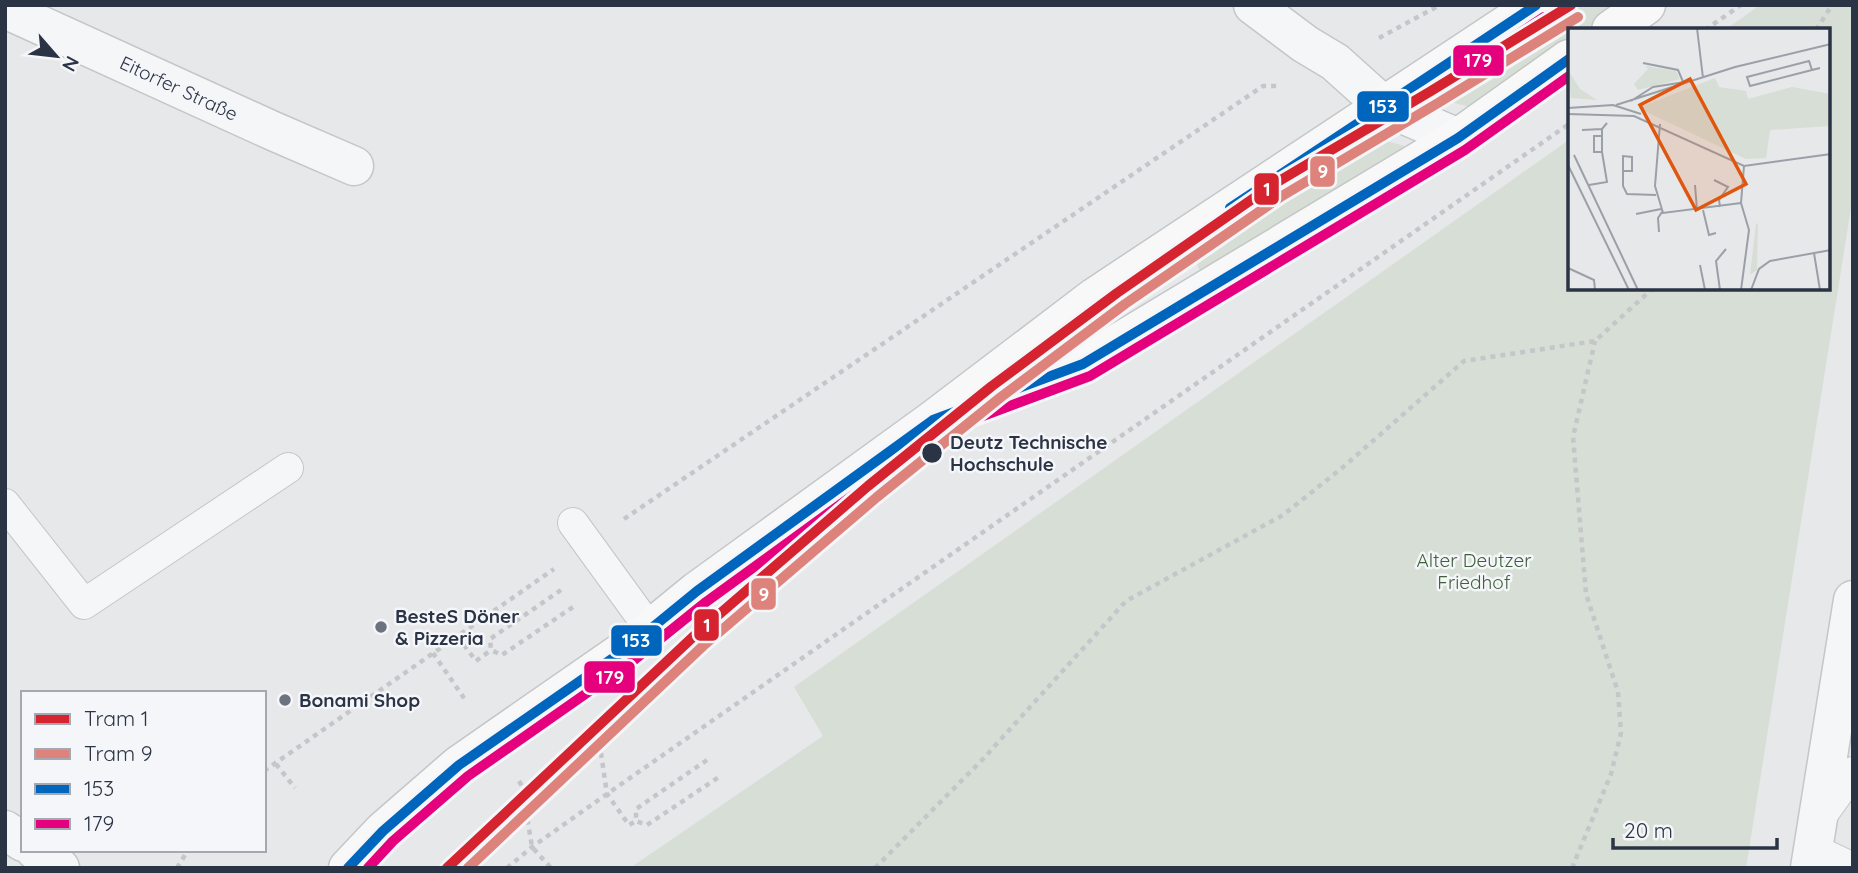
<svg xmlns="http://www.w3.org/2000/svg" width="1858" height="873" viewBox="0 0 1858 873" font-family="Quicksand,sans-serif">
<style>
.green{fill:#d6ded6}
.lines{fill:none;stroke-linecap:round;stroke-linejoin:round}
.service-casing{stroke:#c4c6c8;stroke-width:32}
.minor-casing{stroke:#c4c6c8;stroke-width:41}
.tertiary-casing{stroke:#c4c6c8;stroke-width:41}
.secondary-casing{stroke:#c4c6c8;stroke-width:41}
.path{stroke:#c5c6ca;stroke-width:4.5;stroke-dasharray:5 5;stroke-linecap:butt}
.service{stroke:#f5f6f7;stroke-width:30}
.minor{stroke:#f5f6f7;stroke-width:38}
.tertiary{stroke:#f5f6f7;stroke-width:38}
.secondary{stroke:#f8f8f8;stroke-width:38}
.bus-1-casing{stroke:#f4f6f9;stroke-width:16}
.bus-2-casing{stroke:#f4f6f9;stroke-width:16}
.bus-1{stroke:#0065bd;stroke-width:10}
.bus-2{stroke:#e5007d;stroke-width:10}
.tram-1-casing{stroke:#f4f6f9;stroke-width:16}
.tram-2-casing{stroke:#f4f6f9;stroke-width:16}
.tram-1{stroke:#d52330;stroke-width:10}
.tram-2{stroke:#dd837b;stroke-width:10}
.stop-dot{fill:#2b3445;stroke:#f4f6f9;stroke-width:2.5}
.poi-dot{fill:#6c737f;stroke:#f4f6f9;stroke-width:2.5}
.labels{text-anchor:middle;stroke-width:5;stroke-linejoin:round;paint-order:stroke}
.street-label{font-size:19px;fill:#2b3445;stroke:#f4f6f9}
.stop-label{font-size:19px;font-weight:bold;fill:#2b3445;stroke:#f4f6f9;text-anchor:start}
.park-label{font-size:19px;fill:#3f6138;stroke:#f4f6f9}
.poi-label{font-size:19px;font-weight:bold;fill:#2b3445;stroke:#f4f6f9;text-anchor:start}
.inset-road{fill:none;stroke:#9ba0a8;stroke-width:2}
.view{fill:#df570f;fill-opacity:0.15;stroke:#df570f;stroke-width:3.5}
.inset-edge{fill:none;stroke:#2b3445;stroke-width:3.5}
.line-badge{stroke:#f4f6f9;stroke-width:2.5}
.badge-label{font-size:19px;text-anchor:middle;font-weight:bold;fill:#fff}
</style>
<rect width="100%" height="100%" fill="#e6e8ea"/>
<path class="green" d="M 1578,5 L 1621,5 L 1584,30 L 1569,30 L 1569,40 L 1470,107 L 1451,102 L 1448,97 L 1450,90 Z
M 1760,5 L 1853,5 L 1853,195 L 1746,868 L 630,868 L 823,736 L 794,687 L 1569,140 L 1569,289 L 1828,289 L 1828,30 L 1725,30 Z
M 1382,136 L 1390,142 L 1404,146 L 1404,150 L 1202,272 C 1197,267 1196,265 1199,259 Z"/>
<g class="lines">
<defs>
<path id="service" d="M 5,504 L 84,604 L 288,468
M 573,523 L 650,629
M 1820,818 L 1853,772
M 1813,849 L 1853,868"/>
<path id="minor" d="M 1253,5 L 1305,44 L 1335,62 L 1384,106 L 1458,138
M 5,9 L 273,131 L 354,166
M 5,830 L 23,842
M 35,850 L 60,868"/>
<path id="tertiary" d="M 1810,868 L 1853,600"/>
<path id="secondary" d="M 1611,30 L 1646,5
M 971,406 L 1083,364 L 1458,138 L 1569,59
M 348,868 L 383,831 L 459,765 L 626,649 L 697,591 L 933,420 L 1095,297 L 1536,5"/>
</defs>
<use href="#service" class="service-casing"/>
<use href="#minor" class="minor-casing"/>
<use href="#tertiary" class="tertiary-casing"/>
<use href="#secondary" class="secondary-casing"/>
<path class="path" d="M 1705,30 L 1741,5
M 1816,30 L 1832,5
M 1379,38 L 1440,5
M 624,519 L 1263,86 L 1277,86
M 561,590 L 490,639 L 491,650 L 502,655 L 573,607
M 458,637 L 476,661 L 491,650
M 433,653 L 466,701
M 601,753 L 607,794 L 629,825 L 636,821
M 707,760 L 636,809 L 636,821 L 647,825 L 719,777
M 276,764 L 295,788
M 264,771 L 554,569
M 519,781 L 522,786 L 532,847 L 551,868
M 177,868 L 188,850
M 507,868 L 532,847 L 607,794 L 1569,124
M 875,868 L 983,759 L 1126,601 L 1283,515 L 1342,468 L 1464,361 L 1595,341 L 1652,289
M 1572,868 L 1611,774 L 1621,733 L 1618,692 L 1586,594 L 1573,437 L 1595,341"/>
<use href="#service" class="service"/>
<use href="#minor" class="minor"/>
<use href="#tertiary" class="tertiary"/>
<use href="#secondary" class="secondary"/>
<defs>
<path id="bus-1" d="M 1230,208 L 1536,5
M 348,868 L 383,831 L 459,765 L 626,649 L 697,591 L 933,420 L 1083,364 L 1458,138 L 1569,59"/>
<path id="bus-2" d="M 1238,220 L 1544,17
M 368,868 L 393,841 L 468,776 L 634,660 L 706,602 L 940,432 L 1090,376 L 1465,150 L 1569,76"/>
</defs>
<use href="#bus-1" class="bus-1-casing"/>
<use href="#bus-2" class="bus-2-casing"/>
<use href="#bus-1" class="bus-1"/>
<use href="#bus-2" class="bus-2"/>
<defs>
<path id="tram-1" d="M 447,868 L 694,636 L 868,486 L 992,386 L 1117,293 L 1274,184 L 1431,91 L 1571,5"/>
<path id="tram-2" d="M 468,868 L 703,646 L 877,497 L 1001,397 L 1125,304 L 1282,196 L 1438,103 L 1578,17"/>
</defs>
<use href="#tram-1" class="tram-1-casing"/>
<use href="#tram-2" class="tram-2-casing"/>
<use href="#tram-1" class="tram-1"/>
<use href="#tram-2" class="tram-2"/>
</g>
<circle class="stop-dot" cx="932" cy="453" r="11"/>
<g class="poi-dot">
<circle cx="381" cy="627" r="7"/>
<circle cx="285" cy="700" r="7"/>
</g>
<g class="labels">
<g class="street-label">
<text transform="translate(179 88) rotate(25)" y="7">Eitorfer Straße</text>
</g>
<g class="stop-label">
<text x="950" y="449">Deutz Technische<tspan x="950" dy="22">Hochschule</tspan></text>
</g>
<g class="park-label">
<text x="1474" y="567">Alter Deutzer<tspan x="1474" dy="22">Friedhof</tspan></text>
</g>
<g class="poi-label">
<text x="395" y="623">BesteS Döner<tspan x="395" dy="22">&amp; Pizzeria</tspan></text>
<text x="299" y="707">Bonami Shop</text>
</g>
</g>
<g transform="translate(1568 28)">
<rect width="262" height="262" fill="#e6e8ea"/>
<path d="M 78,38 L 108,43 L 112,51 L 70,62 L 66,56 L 80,41 ZM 0,42 L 12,61 L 29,72 L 3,70 ZM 147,50 L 151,59 L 178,63 L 180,71 L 224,59 L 262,66 L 262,98 L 202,102 L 198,130 L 178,131 L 70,80 ZM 190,195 L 189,242 L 182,247 L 188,196 Z" fill="#d6ded6"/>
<path class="inset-road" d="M 129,0 L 135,50M 75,35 L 110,42 L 116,56M 244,42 L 241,33 L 179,49 L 182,58 L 244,42 L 252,40M 63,73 L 85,59 L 117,54M 48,77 L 167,39 L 263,16M 0,80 L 45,77 L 73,86M 0,86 L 66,88 L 176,138 L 263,126M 92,96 L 87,158 L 95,185 L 173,175M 14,102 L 34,101 L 39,95M 34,108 L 26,108 L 26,124 L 34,124 L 34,101M 6,127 L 70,262M 0,137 L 61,262M 55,143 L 64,143 L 64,129 L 55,128 L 55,158 L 59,166 L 88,167M 146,152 L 160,159 L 151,172 L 152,179M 21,157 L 39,154 L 34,124M 127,157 L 129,182M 135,182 L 141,207 L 148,205M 68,186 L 93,181M 91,204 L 90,190 L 94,184M 246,225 L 252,262M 132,237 L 137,262M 0,240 L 26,252 L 27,262M 152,262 L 148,233 L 158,221M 173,262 L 181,202 L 173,175 L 176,138M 183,262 L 191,241 L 202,233 L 263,222"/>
<path class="view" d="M 122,51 L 178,156 L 128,182 L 72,77 Z"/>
<rect width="262" height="262" class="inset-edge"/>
</g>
<g class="line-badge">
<rect x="1452" y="44" width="53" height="33" rx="7" fill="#e5007d"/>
<rect x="1356" y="90" width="54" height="33" rx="7" fill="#0065bd"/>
<rect x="1309" y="155" width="27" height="33" rx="7" fill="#dd837b"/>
<rect x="1253" y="172" width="27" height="34" rx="7" fill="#d52330"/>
<rect x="750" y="577" width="27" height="34" rx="7" fill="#dd837b"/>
<rect x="693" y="608" width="27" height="34" rx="7" fill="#d52330"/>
<rect x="610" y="624" width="53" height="33" rx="7" fill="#0065bd"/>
<rect x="583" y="660" width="53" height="34" rx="7" fill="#e5007d"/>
</g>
<g class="badge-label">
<text x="1478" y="67">179</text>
<text x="1383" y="113">153</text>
<text x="1323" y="178">9</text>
<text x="1267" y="196">1</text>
<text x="764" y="601">9</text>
<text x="707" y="632">1</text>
<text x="636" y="647">153</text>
<text x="610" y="684">179</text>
</g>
<rect width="1858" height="873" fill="none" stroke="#2b3445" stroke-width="14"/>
<rect x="21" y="691" width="245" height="161" fill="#f4f6f9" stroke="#a4a8b1" stroke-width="2"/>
<rect x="35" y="714" width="35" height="10" fill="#d52330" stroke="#a4a8b1" stroke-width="2"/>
<text x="84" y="726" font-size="21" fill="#2b3445">Tram 1</text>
<rect x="35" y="749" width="35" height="10" fill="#dd837b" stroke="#a4a8b1" stroke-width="2"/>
<text x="84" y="761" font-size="21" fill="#2b3445">Tram 9</text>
<rect x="35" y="784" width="35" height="10" fill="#0065bd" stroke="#a4a8b1" stroke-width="2"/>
<text x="84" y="796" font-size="21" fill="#2b3445">153</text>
<rect x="35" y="819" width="35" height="10" fill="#e5007d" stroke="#a4a8b1" stroke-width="2"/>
<text x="84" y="831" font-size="21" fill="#2b3445">179</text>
<g transform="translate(56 56) rotate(118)" stroke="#f4f6f9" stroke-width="5" paint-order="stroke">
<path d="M0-5L12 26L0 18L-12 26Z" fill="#2b3445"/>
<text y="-10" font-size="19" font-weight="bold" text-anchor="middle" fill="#2b3445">N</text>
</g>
<path d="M1613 838v10h164v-10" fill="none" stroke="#2b3445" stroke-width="3.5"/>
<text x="1624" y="838" font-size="21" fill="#2b3445" stroke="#f4f6f9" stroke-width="5" paint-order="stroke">20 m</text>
</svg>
